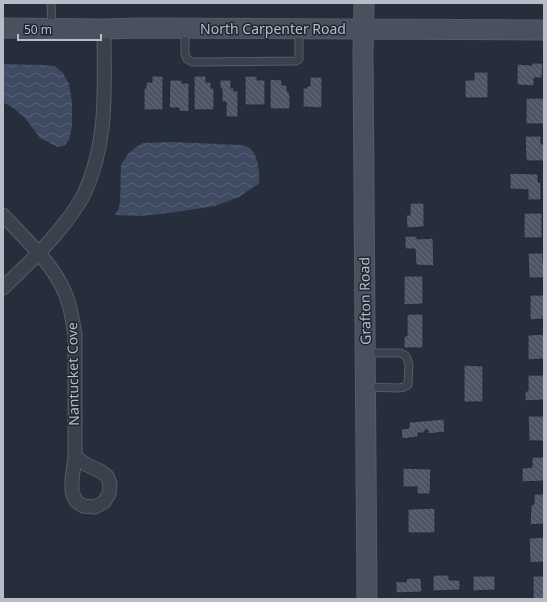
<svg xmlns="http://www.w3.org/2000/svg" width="547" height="602" viewBox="0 0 547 602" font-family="'Noto Sans',sans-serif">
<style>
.water{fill:url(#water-waves)}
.building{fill:url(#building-back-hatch);stroke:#222833}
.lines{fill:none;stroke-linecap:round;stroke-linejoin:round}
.lane-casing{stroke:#565c67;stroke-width:9}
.street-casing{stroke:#565c67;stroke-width:15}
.secondary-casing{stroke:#565c67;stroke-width:21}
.lane{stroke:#3b414c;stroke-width:7}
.street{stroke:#3b414c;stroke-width:13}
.secondary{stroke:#49505e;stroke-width:19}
.labels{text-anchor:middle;stroke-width:3;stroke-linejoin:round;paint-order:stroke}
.street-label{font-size:14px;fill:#b7bcc7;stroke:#202631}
</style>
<defs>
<pattern id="water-waves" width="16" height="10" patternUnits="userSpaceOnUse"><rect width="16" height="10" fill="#3f4b62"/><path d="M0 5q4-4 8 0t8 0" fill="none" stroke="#586377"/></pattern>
<pattern id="building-back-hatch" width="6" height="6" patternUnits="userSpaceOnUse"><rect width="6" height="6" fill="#4e5665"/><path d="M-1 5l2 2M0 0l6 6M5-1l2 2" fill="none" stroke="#656c7a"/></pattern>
</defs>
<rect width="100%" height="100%" fill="#272e3b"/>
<path class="water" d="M 3,64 L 41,65 L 55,66 L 63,73 L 69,84 L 72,102 L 72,127 L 69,140 L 65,145 L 58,147 L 40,138 L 25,118 L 12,107 L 3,102 Z
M 170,142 L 241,145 C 243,145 246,146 248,147 C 258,152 260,173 259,183 L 239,197 L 215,206 L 176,212 L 142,216 L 115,215 L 118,210 L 120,203 L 121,165 L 128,154 L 136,147 L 143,143 Z"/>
<path class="building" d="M 532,63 L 543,63 L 542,78 L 534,78 L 534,86 L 517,85 L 517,64 L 532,65 Z
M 474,72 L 488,72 L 488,98 L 465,98 L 465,80 L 474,80 Z
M 152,76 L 163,76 L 163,110 L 144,110 L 144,88 L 146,88 L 146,82 L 152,82 Z
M 194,76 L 206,76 L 206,82 L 211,82 L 211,88 L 214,88 L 214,110 L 194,110 Z
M 245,76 L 257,76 L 257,80 L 265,80 L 265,105 L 245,105 Z
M 310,77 L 322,77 L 322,108 L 303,107 L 303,88 L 307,88 L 307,86 L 310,86 Z
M 270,79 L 282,80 L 282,85 L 287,85 L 287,91 L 289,92 L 290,96 L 290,109 L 270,109 Z
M 170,80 L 182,80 L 182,83 L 189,83 L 189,112 L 179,111 L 179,108 L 169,108 Z
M 220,80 L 231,80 L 231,88 L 234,88 L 234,91 L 238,91 L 238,117 L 226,117 L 226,102 L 222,102 L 222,89 L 220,89 Z
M 526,98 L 544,98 L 544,124 L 526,124 Z
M 525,136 L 541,136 L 541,144 L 544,144 L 544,161 L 526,161 Z
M 510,173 L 538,174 L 538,182 L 541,182 L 541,200 L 528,200 L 528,190 L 510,189 Z
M 410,203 L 424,203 L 424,227 L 407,228 L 406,215 L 410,215 Z
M 524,213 L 542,213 L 542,238 L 524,238 Z
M 405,236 L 417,236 L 417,239 L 433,238 L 434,266 L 416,265 L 415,249 L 405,249 Z
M 528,253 L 543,253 L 543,262 L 544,262 L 544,278 L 529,278 Z
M 404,276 L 423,276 L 423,304 L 404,305 Z
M 530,295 L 544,295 L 544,319 L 530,320 Z
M 407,314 L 423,314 L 423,348 L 404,348 L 404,336 L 407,336 Z
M 544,334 L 544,359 L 528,360 L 528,335 Z
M 464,365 L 483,366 L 483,402 L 464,402 Z
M 528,375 L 544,375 L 544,400 L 525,401 L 525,391 L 528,391 Z
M 528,416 L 544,416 L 544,441 L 529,441 Z
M 444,419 L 445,432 L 428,434 L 428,430 L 425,430 L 425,433 L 418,433 L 418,437 L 402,439 L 401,429 L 409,428 L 409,422 Z
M 532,457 L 544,457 L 544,481 L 522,482 L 522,468 L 532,467 Z
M 403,468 L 431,469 L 430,494 L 417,494 L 417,487 L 403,487 Z
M 534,494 L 544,494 L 544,524 L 530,525 L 531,505 L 534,504 Z
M 435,508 L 435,533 L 408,533 L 408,509 Z
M 544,537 L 544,562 L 530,563 L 529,538 Z
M 433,575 L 449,575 L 449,580 L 460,580 L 460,590 L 433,591 Z
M 473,576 L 495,576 L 495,590 L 473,591 Z
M 533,576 L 544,576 L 544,599 L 533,599 Z
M 407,578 L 421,578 L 422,592 L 396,593 L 396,581 L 406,582 Z"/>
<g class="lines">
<defs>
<path id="lane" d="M 51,3 L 52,28
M 185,29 L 185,54 L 187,59 L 192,62 L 296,61 L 299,59 L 299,30
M 366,387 L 399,388 L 404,387 L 408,385 L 409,364 L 406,356 L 401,353 L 367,353"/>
<path id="street" d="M 3,215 C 22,236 46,257 59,281 C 69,297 72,316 75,335 L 75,457 L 72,480 L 72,492 L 76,501 L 83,506 L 95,507 L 104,502 L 109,494 L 110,484 L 107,476 L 100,471 L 87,465 L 75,457
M 3,288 C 22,269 44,250 60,229 C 69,218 78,206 84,194 C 109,141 104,86 104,29"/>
<path id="secondary" d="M 364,3 L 363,52 L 367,599
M 3,28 L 104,29 L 140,28 L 544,30"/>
</defs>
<use href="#lane" class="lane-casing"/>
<use href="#street" class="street-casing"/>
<use href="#secondary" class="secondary-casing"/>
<use href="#lane" class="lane"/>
<use href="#street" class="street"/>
<use href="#secondary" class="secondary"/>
</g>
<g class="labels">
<g class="street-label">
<text x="273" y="34">North Carpenter Road</text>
<text transform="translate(365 301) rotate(-91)" y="5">Grafton Road</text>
<text transform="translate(73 374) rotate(-91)" y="5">Nantucket Cove</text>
</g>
</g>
<rect width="547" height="602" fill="none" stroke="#b7bcc7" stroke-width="8"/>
<path d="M18 34v6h83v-6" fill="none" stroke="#b7bcc7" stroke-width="2"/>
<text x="24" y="34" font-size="12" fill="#b7bcc7" stroke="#202631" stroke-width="3" paint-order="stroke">50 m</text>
</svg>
